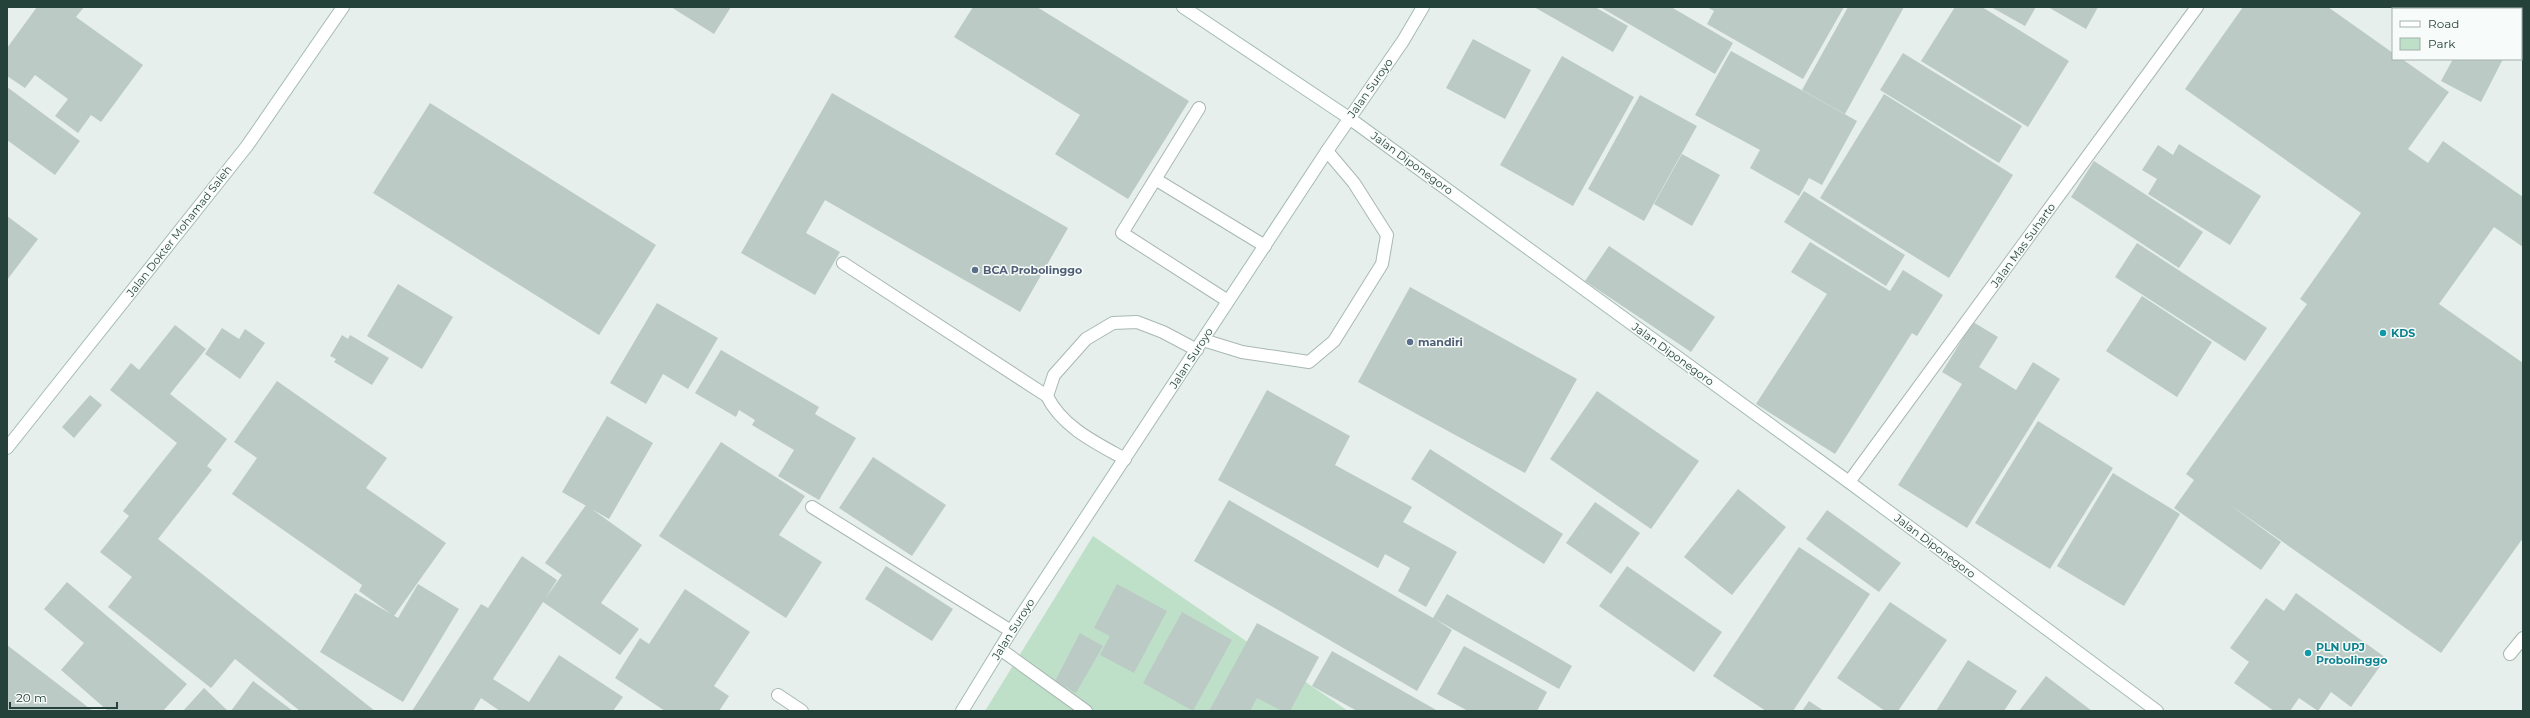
<svg xmlns="http://www.w3.org/2000/svg" width="2530" height="718" viewBox="0 0 2530 718" font-family="Montserrat,sans-serif">
<style>
.green{fill:#bfe0c8}
.building{fill:#bbcac4}
.lines{fill:none;stroke-linecap:round;stroke-linejoin:round}
.lane-casing{stroke:#a8b8b2;stroke-width:14}
.street-casing{stroke:#a8b8b2;stroke-width:14}
.secondary-casing{stroke:#a4bbb3;stroke-width:14}
.lane{stroke:#fff;stroke-width:12}
.street{stroke:#fff;stroke-width:12}
.secondary{stroke:#fff;stroke-width:12}
.service-dot{fill:#5c6f8a;stroke:#f7fbf9;stroke-width:1.5}
.culture-dot{fill:#0f9aa8;stroke:#f7fbf9;stroke-width:1.5}
.labels{text-anchor:middle;stroke-width:3;stroke-linejoin:round;paint-order:stroke}
.street-label{font-size:11px;fill:#24423a;stroke:#f7fbf9}
.service-label{font-size:11px;font-weight:bold;fill:#4e5e75;stroke:#f7fbf9;text-anchor:start}
.culture-label{font-size:11px;font-weight:bold;fill:#0d838f;stroke:#f7fbf9;text-anchor:start}
</style>
<rect width="100%" height="100%" fill="#e6efeb"/>
<path class="green" d="M 1093,536 L 1348,711 L 985,711 Z"/>
<path class="building" d="M 37,7 L 84,7 L 76,17 L 143,65 L 101,122 L 91,115 L 78,133 L 55,116 L 68,99 L 35,75 L 25,88 L 7,76 L 7,48 Z
M 671,7 L 731,7 L 714,34 Z
M 973,7 L 1037,7 L 1189,101 L 1128,199 L 1055,154 L 1080,115 L 954,37 Z
M 1534,7 L 1595,7 L 1628,26 L 1613,52 Z
M 1600,7 L 1671,7 L 1733,43 L 1715,74 Z
M 1707,7 L 1844,7 L 1803,79 L 1707,24 L 1714,11 Z
M 1848,7 L 1904,7 L 1845,114 L 1802,90 Z
M 1955,7 L 1982,7 L 2069,61 L 2028,127 L 1921,61 Z
M 1991,7 L 2036,7 L 2025,26 Z
M 2048,7 L 2098,7 L 2086,29 Z
M 2243,7 L 2328,7 L 2393,53 L 2393,59 L 2402,59 L 2449,92 L 2408,149 L 2428,163 L 2443,141 L 2523,197 L 2523,247 L 2494,227 L 2439,304 L 2523,363 L 2523,538 L 2441,653 L 2226,502 L 2281,542 L 2261,570 L 2174,508 L 2194,480 L 2186,474 L 2307,304 L 2300,299 L 2361,213 L 2185,89 Z
M 2411,7 L 2484,7 L 2483,9 L 2414,9 Z
M 1473,39 L 1531,70 L 1505,119 L 1446,88 Z
M 1731,51 L 1857,121 L 1822,185 L 1809,178 L 1799,196 L 1750,168 L 1760,150 L 1695,115 Z
M 1903,53 L 2022,126 L 1999,163 L 1880,90 Z
M 1562,56 L 1634,97 L 1573,206 L 1500,165 Z
M 2453,59 L 2503,59 L 2481,102 L 2441,81 Z
M 7,87 L 80,141 L 55,175 L 7,140 Z
M 832,93 L 1068,228 L 1020,312 L 825,200 L 806,233 L 840,252 L 815,295 L 741,253 Z
M 1884,94 L 2013,175 L 1949,278 L 1820,198 Z
M 1640,95 L 1697,126 L 1644,221 L 1588,189 Z
M 430,103 L 656,245 L 599,335 L 373,193 Z
M 2179,144 L 2261,196 L 2230,245 L 2148,194 L 2157,179 L 2142,170 L 2158,145 L 2173,155 Z
M 1682,154 L 1720,175 L 1692,226 L 1654,204 Z
M 2094,161 L 2203,232 L 2179,268 L 2071,197 Z
M 1804,191 L 1905,255 L 1886,286 L 1784,222 Z
M 7,216 L 38,239 L 7,280 Z
M 1810,242 L 1890,291 L 1903,270 L 1943,295 L 1917,336 L 1912,333 L 1835,454 L 1756,404 L 1827,294 L 1791,272 Z
M 2137,243 L 2267,328 L 2245,361 L 2115,277 Z
M 1609,246 L 1715,317 L 1691,352 L 1585,281 Z
M 398,284 L 453,317 L 422,369 L 367,336 Z
M 1410,287 L 1577,379 L 1525,473 L 1358,382 Z
M 2142,296 L 2212,342 L 2177,397 L 2106,351 Z
M 657,303 L 718,338 L 688,389 L 663,374 L 646,404 L 610,383 Z
M 1973,322 L 1998,337 L 1979,367 L 2016,390 L 2033,362 L 2060,379 L 1967,528 L 1898,485 L 1962,384 L 1942,372 Z
M 175,325 L 206,349 L 170,394 L 227,439 L 207,466 L 212,470 L 158,539 L 375,711 L 300,711 L 235,659 L 211,688 L 108,607 L 132,577 L 100,552 L 129,516 L 123,511 L 177,443 L 110,390 L 131,363 L 139,370 Z
M 222,328 L 239,339 L 245,329 L 265,343 L 240,379 L 205,354 Z
M 342,335 L 348,339 L 350,335 L 389,358 L 372,385 L 334,362 L 336,359 L 330,356 Z
M 721,350 L 819,407 L 815,414 L 856,438 L 819,500 L 778,476 L 794,450 L 752,425 L 755,420 L 739,410 L 736,417 L 695,393 Z
M 277,381 L 387,458 L 366,488 L 446,543 L 394,616 L 359,591 L 362,585 L 232,494 L 257,458 L 234,442 Z
M 1267,390 L 1350,436 L 1335,465 L 1412,507 L 1403,522 L 1457,552 L 1426,607 L 1398,591 L 1410,568 L 1385,554 L 1378,568 L 1218,480 Z
M 1597,391 L 1699,461 L 1651,529 L 1550,459 Z
M 90,395 L 102,405 L 74,438 L 62,427 Z
M 607,416 L 653,443 L 609,519 L 562,492 Z
M 2038,421 L 2113,468 L 2050,569 L 1975,523 Z
M 721,442 L 805,496 L 779,535 L 822,562 L 786,618 L 659,536 Z
M 1430,449 L 1563,534 L 1544,564 L 1411,479 Z
M 873,457 L 946,505 L 912,556 L 839,508 Z
M 2113,473 L 2180,514 L 2124,606 L 2057,566 Z
M 1738,489 L 1786,527 L 1732,595 L 1684,557 Z
M 1229,500 L 1433,618 L 1447,594 L 1572,666 L 1559,689 L 1435,619 L 1452,630 L 1417,691 L 1194,561 Z
M 1595,502 L 1640,533 L 1611,574 L 1566,543 Z
M 586,505 L 642,545 L 601,603 L 639,629 L 620,655 L 543,602 L 493,679 L 529,702 L 559,655 L 623,697 L 613,711 L 500,711 L 481,698 L 473,711 L 412,711 L 481,604 L 488,608 L 522,556 L 557,580 L 545,599 L 562,575 L 545,563 Z
M 1827,510 L 1901,563 L 1879,592 L 1806,539 Z
M 1799,547 L 1870,594 L 1793,711 L 1766,711 L 1713,676 Z
M 886,566 L 953,609 L 932,641 L 865,599 Z
M 1627,566 L 1722,632 L 1694,672 L 1599,606 Z
M 67,582 L 187,684 L 163,711 L 108,711 L 61,670 L 84,643 L 44,609 Z
M 418,584 L 459,609 L 403,702 L 320,652 L 355,593 L 398,618 Z
M 1117,584 L 1167,611 L 1134,673 L 1100,655 L 1110,636 L 1094,628 Z
M 685,589 L 750,632 L 714,686 L 729,696 L 719,711 L 665,711 L 615,678 L 640,638 L 649,644 Z
M 2296,593 L 2386,658 L 2351,707 L 2331,692 L 2318,711 L 2299,698 L 2290,711 L 2274,711 L 2234,683 L 2249,662 L 2230,648 L 2266,598 L 2284,611 Z
M 1890,602 L 1947,640 L 1898,711 L 1885,711 L 1837,678 Z
M 1182,612 L 1232,640 L 1193,711 L 1143,683 Z
M 1257,623 L 1319,657 L 1290,711 L 1282,711 L 1257,698 L 1250,711 L 1209,711 Z
M 1080,633 L 1103,646 L 1076,693 L 1055,681 Z
M 7,645 L 93,711 L 7,711 Z
M 1464,646 L 1547,692 L 1537,711 L 1468,711 L 1437,694 Z
M 1332,651 L 1438,711 L 1357,711 L 1312,686 Z
M 1968,660 L 2017,691 L 2004,711 L 1936,711 Z
M 2046,676 L 2092,711 L 2019,711 Z
M 253,681 L 293,711 L 231,711 Z
M 204,688 L 228,711 L 183,711 Z
M 1809,701 L 1824,711 L 1802,711 Z"/>
<g class="lines">
<defs>
<path id="lane" d="M 1199,108 L 1122,233 L 1228,301
M 1155,179 L 1265,246
M 843,263 L 1047,396
M 1203,340 L 1242,352 L 1309,362 L 1334,341 L 1382,264 L 1387,235 L 1354,183 L 1327,151
M 1125,459 C 1096,443 1062,427 1047,396 L 1054,375 L 1086,339 L 1113,323 L 1137,322 L 1163,332 L 1197,350
M 1000,649 L 1086,711
M 2510,654 L 2523,638
M 778,695 L 802,711"/>
<path id="street" d="M 1849,482 L 2197,7
M 812,507 L 1011,631"/>
<path id="secondary" d="M 1183,7 L 1349,118 L 1849,482 L 2157,711
M 7,448 L 247,146 L 343,7
M 962,711 L 1011,631 L 1327,151 L 1403,41 L 1423,7"/>
</defs>
<use href="#lane" class="lane-casing"/>
<use href="#street" class="street-casing"/>
<use href="#secondary" class="secondary-casing"/>
<use href="#lane" class="lane"/>
<use href="#street" class="street"/>
<use href="#secondary" class="secondary"/>
</g>
<g class="service-dot">
<circle cx="975" cy="270" r="4"/>
<circle cx="1410" cy="342" r="4"/>
</g>
<g class="culture-dot">
<circle cx="2383" cy="333" r="4"/>
<circle cx="2308" cy="653" r="4"/>
</g>
<g class="labels">
<g class="street-label">
<text transform="translate(1370 88) rotate(-55)" y="4">Jalan Suroyo</text>
<text transform="translate(1412 163) rotate(36)" y="4">Jalan Diponegoro</text>
<text transform="translate(179 231) rotate(-52)" y="4">Jalan Dokter Mohamad Saleh</text>
<text transform="translate(2023 245) rotate(-54)" y="4">Jalan Mas Suharto</text>
<text transform="translate(1673 354) rotate(36)" y="4">Jalan Diponegoro</text>
<text transform="translate(1191 358) rotate(-57)" y="4">Jalan Suroyo</text>
<text transform="translate(1935 546) rotate(37)" y="4">Jalan Diponegoro</text>
<text transform="translate(1013 629) rotate(-58)" y="4">Jalan Suroyo</text>
</g>
<g class="service-label">
<text x="983" y="274">BCA Probolinggo</text>
<text x="1418" y="346">mandiri</text>
</g>
<g class="culture-label">
<text x="2391" y="337">KDS</text>
<text x="2316" y="651">PLN UPJ<tspan x="2316" dy="13">Probolinggo</tspan></text>
</g>
</g>
<rect width="2530" height="718" fill="none" stroke="#24423a" stroke-width="16"/>
<rect x="2392" y="8" width="130" height="52" fill="#f7fbf9" stroke="#a3b1ad"/>
<rect x="2400" y="21" width="20" height="6" fill="#ffffff" stroke="#a3b1ad"/>
<text x="2428" y="28" font-size="12" fill="#24423a">Road</text>
<rect x="2400" y="38" width="20" height="12" fill="#bfe0c8" stroke="#a3b1ad"/>
<text x="2428" y="48" font-size="12" fill="#24423a">Park</text>
<path d="M10 702v6h107v-6" fill="none" stroke="#24423a" stroke-width="2"/>
<text x="16" y="702" font-size="12" fill="#24423a" stroke="#f7fbf9" stroke-width="3" paint-order="stroke">20 m</text>
</svg>
